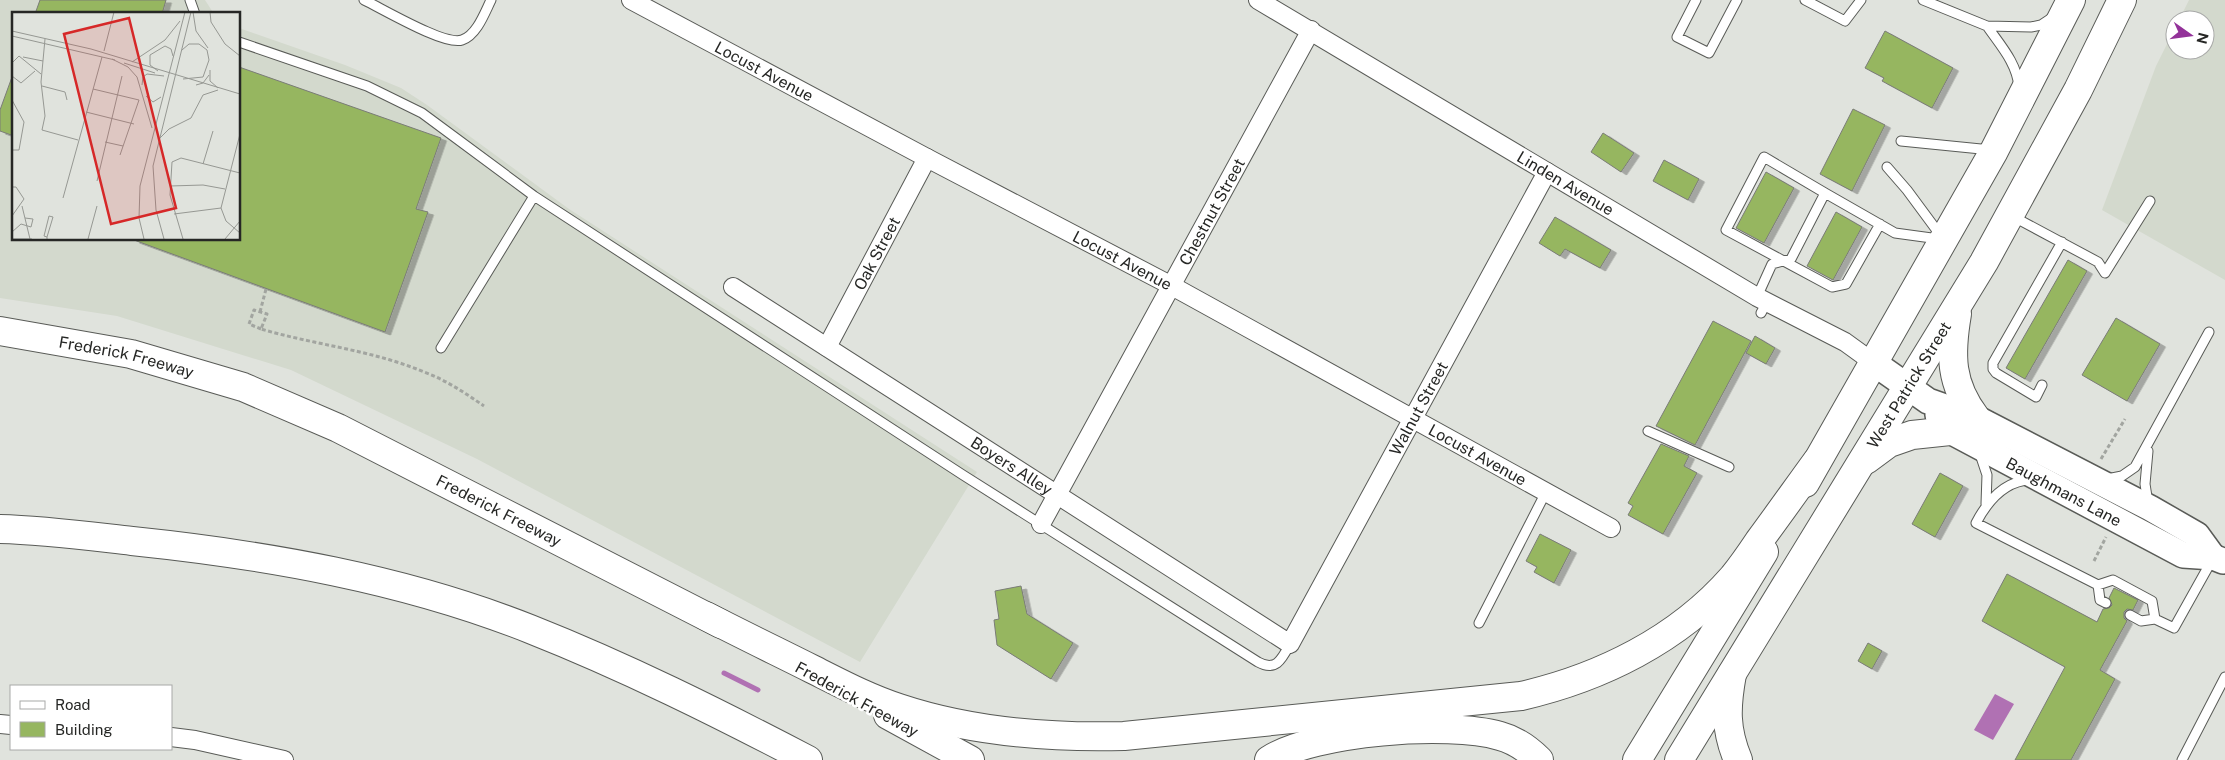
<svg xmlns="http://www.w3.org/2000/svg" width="2225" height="760" viewBox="0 0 2225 760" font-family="'Public Sans',sans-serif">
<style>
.built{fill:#d3d9cd}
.water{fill:#b071b3}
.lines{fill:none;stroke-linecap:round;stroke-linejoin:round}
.stream{stroke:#b071b3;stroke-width:5}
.building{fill:#96b660;stroke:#7a7c77;filter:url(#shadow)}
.lane-casing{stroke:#595b57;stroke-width:11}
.street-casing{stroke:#595b57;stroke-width:20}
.secondary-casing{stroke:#595b57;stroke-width:28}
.primary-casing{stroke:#595b57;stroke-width:30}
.highway-casing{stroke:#595b57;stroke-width:30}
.path{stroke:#a2a5a0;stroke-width:3;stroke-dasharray:4 2.5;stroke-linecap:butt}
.lane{stroke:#fff;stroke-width:9}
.street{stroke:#fff;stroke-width:18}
.secondary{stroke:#fff;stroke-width:25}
.primary{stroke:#fff;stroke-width:28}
.highway{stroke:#fff;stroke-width:28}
.labels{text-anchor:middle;stroke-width:5;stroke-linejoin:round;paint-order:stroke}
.street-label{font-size:16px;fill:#262725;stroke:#fff}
.inset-road{fill:none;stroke:#969893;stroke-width:1}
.view{fill:#d62828;fill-opacity:0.15;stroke:#d62828;stroke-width:2.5}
.inset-edge{fill:none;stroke:#262725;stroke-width:2.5}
</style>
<defs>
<filter id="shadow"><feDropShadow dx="5.5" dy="3" stdDeviation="0" flood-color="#0004"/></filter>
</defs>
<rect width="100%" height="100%" fill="#e0e3dd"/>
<path class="built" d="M 0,0 L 205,0 L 214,14 L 14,14 L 14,239 L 239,239 L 239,28 L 345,65 L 401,88 L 427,105 L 569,209 L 977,472 L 860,662 L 477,459 L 291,370 L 117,316 L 0,298 Z
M 2189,0 L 2225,0 L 2225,280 L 2102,210 L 2156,66 L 2175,28 L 2175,50 L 2205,50 L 2205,20 L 2179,20 Z"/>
<path class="water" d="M 1995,694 L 2014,704 L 1993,740 L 1974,730 Z"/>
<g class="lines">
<path class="stream" d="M 724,673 L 758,690"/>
</g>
<path class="building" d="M 40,0 L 166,0 L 162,14 L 35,14 Z
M 1885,31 L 1953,68 L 1932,108 L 1882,81 L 1884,78 L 1865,68 Z
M 239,67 L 441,138 L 416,209 L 428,212 L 385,332 L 134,240 L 135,239 L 239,239 Z
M 12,77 L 14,78 L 14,136 L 0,131 L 0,110 Z
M 1853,109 L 1885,125 L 1852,191 L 1820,174 Z
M 1603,133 L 1634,153 L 1621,172 L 1591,152 Z
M 1664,160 L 1699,179 L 1688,200 L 1653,181 Z
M 1766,172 L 1794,188 L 1764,243 L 1736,228 Z
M 1836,212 L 1862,227 L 1833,280 L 1807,266 Z
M 1555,217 L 1611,250 L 1600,268 L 1565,249 L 1560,256 L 1539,243 Z
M 2068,260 L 2087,271 L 2025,379 L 2006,368 Z
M 2116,318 L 2160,344 L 2127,401 L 2082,375 Z
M 1713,321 L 1751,341 L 1695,445 L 1656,426 Z
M 1755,336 L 1775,348 L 1766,364 L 1746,353 Z
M 1661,444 L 1689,456 L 1684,466 L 1697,473 L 1663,534 L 1628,515 L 1633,506 L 1628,503 Z
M 1940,473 L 1963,486 L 1935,537 L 1912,524 Z
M 1540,534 L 1571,550 L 1554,583 L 1534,572 L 1537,567 L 1526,561 Z
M 2007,574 L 2097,622 L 2103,609 L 2109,608 L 2112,605 L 2109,598 L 2114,588 L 2138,600 L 2133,610 L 2127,609 L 2124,612 L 2124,618 L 2127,621 L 2100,670 L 2115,679 L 2071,760 L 2015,760 L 2065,667 L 1982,621 Z
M 1021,586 L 1027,614 L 1073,643 L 1051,679 L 997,645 L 994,620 L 999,619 L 995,591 Z
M 1868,643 L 1882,651 L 1872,669 L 1858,661 Z"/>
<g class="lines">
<defs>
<path id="lane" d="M 190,0 L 195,14
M 364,0 C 383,9 445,46 462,40 C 477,35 485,12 491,0
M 1696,0 L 1677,37 L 1709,53 L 1737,0
M 1805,0 L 1845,21 L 1861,0
M 1923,0 L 1987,26 L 2031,27 L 2041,25 L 2053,17
M 1987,26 C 2000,45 2017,63 2019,87
M 239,42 L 367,86 L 422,113 L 534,196 L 963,475 L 1258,662 C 1276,672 1282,659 1290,644
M 1901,141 L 1991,150
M 1887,167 L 1907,190 L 1941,236
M 1825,193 L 1764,157 L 1726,230 L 1832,287 L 1846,284 L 1880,224
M 2012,216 L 2098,262 L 2105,273 L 2150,201
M 1757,297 L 1772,264 L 1791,259 L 1825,193 L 1895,233 L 1939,239
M 1761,313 L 1767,302
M 441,348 L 534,196
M 2042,385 L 2036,397 L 1996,373 L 1993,369 L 1993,363 L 2062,242
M 1648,431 L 1729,467
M 2148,451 L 2145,484 L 2148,503
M 1980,454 L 1987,475 L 1986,504
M 2107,479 L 2122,476 L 2135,467 L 2209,332
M 2030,480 C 2004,481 1987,502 1976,523 L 2098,585 L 2113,580 L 2152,601 L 2155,619 L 2174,628 L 2212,560
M 2098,585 L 2100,600 L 2106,603
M 2130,615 L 2141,621 L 2155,619
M 1479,623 L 1546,492
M 2182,760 L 2225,677"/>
<g id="street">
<path id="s1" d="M 631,0 L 927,158 L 1172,286 L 1611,528"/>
<path id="s2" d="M 1258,0 L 1757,297 L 1845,342 L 1874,363"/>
<path id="s3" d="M 733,287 L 1290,644 L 1547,172"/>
<path id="s4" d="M 827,347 L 927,158"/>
<path id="s5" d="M 1041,524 L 1311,30"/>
<path d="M 0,724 L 11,725"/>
<path d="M 171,737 L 195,740 L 284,760"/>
</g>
<g id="secondary">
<path d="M 1874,363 L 1928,401 L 1976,418 L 2150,508 L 2197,535 L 2213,557"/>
<path id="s6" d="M 1938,415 L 1950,431 L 2183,555 L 2213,557 L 2223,561"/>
</g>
<g id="primary">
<path d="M 1957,314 C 1950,355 1950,384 1976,418"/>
<path d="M 1866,460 L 1889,443 L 1912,435 L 1950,431"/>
<path d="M 1805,483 L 1994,151 L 2071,0"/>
<path d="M 1637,760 L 1764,552"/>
<path id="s7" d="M 1679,760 L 1984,262 L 2078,90 L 2122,0"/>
</g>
<g id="highway">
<path id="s8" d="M 0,331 L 131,354 L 243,387 L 338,428 L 721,624"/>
<path d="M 0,529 C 44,530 88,536 132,541 C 267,555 404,579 530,629 C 626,667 718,713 808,760"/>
<path d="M 706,616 C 741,634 776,651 812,669 C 840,683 868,698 899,708 C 971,732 1048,738 1124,736 L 1521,696 C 1600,678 1678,640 1733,577 C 1742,566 1751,553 1759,541 C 1779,514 1798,487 1817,461"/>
<path d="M 1732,674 C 1726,707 1725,729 1738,760"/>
<path d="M 888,715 L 970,760"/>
<path d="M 1269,760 C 1314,731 1448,721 1500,736 C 1515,740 1528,749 1539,760"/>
</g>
</defs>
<use href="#lane" class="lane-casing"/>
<use href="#street" class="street-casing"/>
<use href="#secondary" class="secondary-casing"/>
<use href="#primary" class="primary-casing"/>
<use href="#highway" class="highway-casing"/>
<path class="path" d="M 260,312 L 266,289
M 261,329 L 249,324 L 254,310 L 267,314 L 261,329 C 315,345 372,350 424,372 C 446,380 465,393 484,406
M 2101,459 L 2125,419
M 2094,561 L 2106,537"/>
<use href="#lane" class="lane"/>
<use href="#street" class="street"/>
<use href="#secondary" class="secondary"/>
<use href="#primary" class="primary"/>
<use href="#highway" class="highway"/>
</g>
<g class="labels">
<g class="street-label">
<text dy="6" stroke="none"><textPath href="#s1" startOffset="151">Locust Avenue</textPath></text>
<text dy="6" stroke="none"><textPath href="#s2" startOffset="358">Linden Avenue</textPath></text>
<text dy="6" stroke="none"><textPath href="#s5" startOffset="356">Chestnut Street</textPath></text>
<text dy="6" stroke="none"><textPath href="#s4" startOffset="106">Oak Street</textPath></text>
<text dy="6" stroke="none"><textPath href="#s1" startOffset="556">Locust Avenue</textPath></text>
<text dy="6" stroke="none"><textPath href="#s8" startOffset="129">Frederick Freeway</textPath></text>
<text dy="6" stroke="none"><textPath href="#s7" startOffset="440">West Patrick Street</textPath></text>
<text dy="6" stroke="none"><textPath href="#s3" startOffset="930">Walnut Street</textPath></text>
<text dy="6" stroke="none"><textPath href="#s1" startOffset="961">Locust Avenue</textPath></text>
<text dy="6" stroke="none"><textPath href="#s3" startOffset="331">Boyers Alley</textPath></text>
<text dy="6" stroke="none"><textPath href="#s6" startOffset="149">Baughmans Lane</textPath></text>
<text dy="6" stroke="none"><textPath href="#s8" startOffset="534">Frederick Freeway</textPath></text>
<text transform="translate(857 699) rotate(29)" y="6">Frederick Freeway</text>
</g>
</g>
<g transform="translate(12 12)">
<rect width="228" height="228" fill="#e0e3dd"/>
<path class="inset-road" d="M 181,0 L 184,19 L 196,36M 198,0 L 199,10 L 213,32 L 228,44M 0,19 L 79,37 L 228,82M 0,24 L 103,48M 33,27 L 29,70 L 33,104 L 30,118 L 66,128M 170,38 L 177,32 L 187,32 L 195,38 L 197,48 L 191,65 L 171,67M 92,39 L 102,0M 11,45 L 31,49M 100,47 L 116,55 L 125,65 L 140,116M 120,50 L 153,28 L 168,9M 0,51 L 7,44 L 29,62M 112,51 L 143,61M 198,58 L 198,69 L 206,76M 146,59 L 138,53 L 138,43 L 153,34 L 159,37 L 161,44M 0,64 L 9,71 L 23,59M 130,73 L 131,65 L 135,62 L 152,64M 184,73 L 191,71 L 197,63M 30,74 L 53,80 L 55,88M 81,77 L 127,88 L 108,143M 134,84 L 141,90 L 149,85M 0,88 L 12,110 L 7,138 L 0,138M 74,100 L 122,112M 228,122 L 209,196 L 214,209 L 228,221M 148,126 L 157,117 L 179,106 L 191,83 L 206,78M 93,130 L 111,134M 191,152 L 201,119M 85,169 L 110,64M 158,174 L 191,173 L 213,177M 0,175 L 4,175 L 12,187 L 0,204M 51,186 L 90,45M 10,194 L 18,227M 162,202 L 209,196M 0,220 L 9,212 L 19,215 L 21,207 L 13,206M 0,227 L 20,227M 35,227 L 35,225 L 41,205 L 37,204 L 32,224 L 35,225M 76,227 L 85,194M 132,227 L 127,206 L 128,174 L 173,0M 152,227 L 144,198 L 141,154 L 179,0M 171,227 L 158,183 L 160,150 L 169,146 L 228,161M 213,227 L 228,209"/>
<path class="view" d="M 117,6 L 164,196 L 99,212 L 52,22 Z"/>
<rect width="228" height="228" class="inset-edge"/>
</g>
<rect x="10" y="685" width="162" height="65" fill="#ffffff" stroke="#a8a9a8"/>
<rect x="20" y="701" width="25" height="8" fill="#ffffff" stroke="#a8a9a8"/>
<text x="55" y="710" font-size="15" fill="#262725">Road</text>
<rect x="20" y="722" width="25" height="15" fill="#96b660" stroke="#a8a9a8"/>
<text x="55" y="735" font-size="15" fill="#262725">Building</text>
<g transform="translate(2190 35) rotate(104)"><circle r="24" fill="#ffffff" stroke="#a8a9a8"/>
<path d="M0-4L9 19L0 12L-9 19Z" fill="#933299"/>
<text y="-8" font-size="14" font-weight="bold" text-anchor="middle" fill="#262725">N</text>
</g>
</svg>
